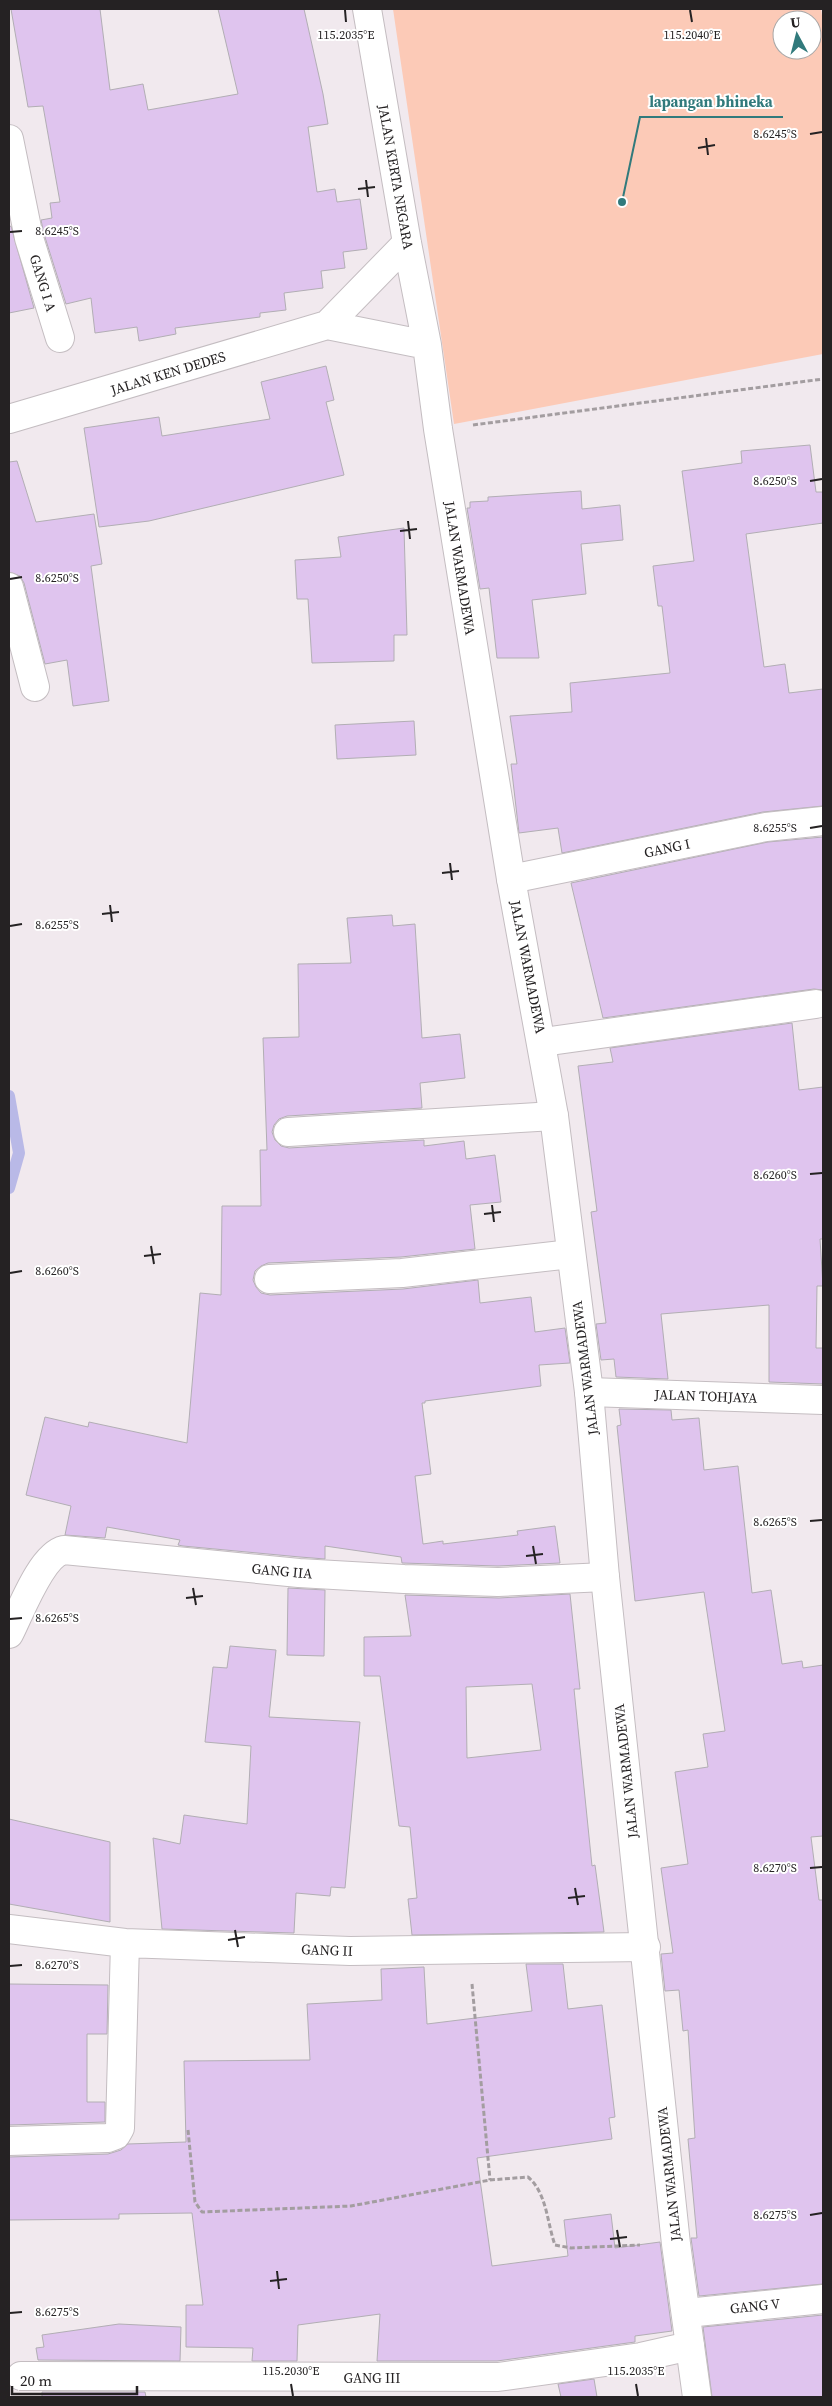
<svg xmlns="http://www.w3.org/2000/svg" width="832" height="2406" viewBox="0 0 832 2406" font-family="'Source Serif 4',serif">
<style>
.green{fill:#fccab7;fill-rule:evenodd}
.lines{fill:none;stroke-linecap:round;stroke-linejoin:round}
.stream{stroke:#b9b9e7;stroke-width:12}
.building{fill:#dfc4ee;stroke:#b2aeb4;fill-rule:evenodd}
.minor-casing{stroke:#c4bdc1;stroke-width:30}
.tertiary-casing{stroke:#c4bdc1;stroke-width:30}
.path{stroke:#a39da0;stroke-width:3;stroke-dasharray:5 2.5;stroke-linecap:butt}
.minor{stroke:#fff;stroke-width:28}
.tertiary{stroke:#fff;stroke-width:28}
.ticks{fill:none;stroke:#252223;stroke-width:2}
.labels{text-anchor:middle;stroke-width:4;stroke-linejoin:round;paint-order:stroke}
.street-label{font-size:14px;fill:#252223;stroke:#fff}
.ticks-label{font-size:12px;text-anchor:middle;fill:#252223;stroke:#fff;stroke-width:4;stroke-linejoin:round;paint-order:stroke}
.leader{fill:none;stroke:#317a7c;stroke-width:2}
.callout-dot{fill:#317a7c;stroke:#fff;stroke-width:2}
.callout-label{font-size:15px;text-anchor:middle;font-weight:bold;fill:#317a7c;stroke:#fff;stroke-width:4;stroke-linejoin:round;paint-order:stroke}
</style>
<rect width="100%" height="100%" fill="#f1e9ee"/>
<path class="green" d="M 393,9 L 821,9 L 823,22 L 823,354 L 454,424 ZM 782,20 L 812,20 L 812,50 L 782,50 Z"/>
<g class="lines">
<path class="stream" d="M 9,1096 L 19,1153 L 9,1188"/>
</g>
<path class="building" d="M 11,9 L 100,9 L 110,90 L 143,84 L 148,110 L 238,94 L 218,9 L 304,9 L 323,94 L 328,124 L 308,127 L 317,192 L 335,189 L 337,202 L 360,199 L 367,249 L 343,252 L 345,268 L 321,271 L 323,288 L 284,293 L 286,310 L 260,313 L 260,317 L 175,328 L 176,334 L 139,341 L 137,327 L 95,333 L 91,298 L 66,304 L 44,234 L 41,220 L 52,218 L 50,203 L 60,202 L 43,106 L 28,107 Z
M 11,226 L 34,308 L 9,313 L 9,227 Z
M 326,366 L 334,400 L 326,402 L 344,475 L 149,521 L 99,527 L 84,428 L 159,417 L 162,436 L 270,419 L 261,382 Z
M 810,445 L 816,492 L 823,492 L 823,523 L 746,534 L 764,667 L 785,664 L 789,693 L 823,689 L 823,806 L 763,812 L 562,853 L 558,828 L 519,833 L 511,764 L 517,764 L 510,716 L 572,712 L 570,683 L 670,673 L 662,606 L 658,606 L 653,566 L 694,561 L 682,471 L 742,463 L 741,451 Z
M 17,461 L 36,522 L 94,514 L 102,564 L 91,566 L 109,701 L 73,706 L 67,660 L 45,664 L 24,583 L 20,576 L 9,572 L 9,462 Z
M 581,491 L 582,509 L 620,505 L 623,540 L 581,544 L 586,594 L 532,600 L 539,658 L 497,658 L 489,588 L 480,589 L 467,508 L 470,508 L 470,502 L 488,501 L 488,497 Z
M 404,528 L 407,635 L 394,635 L 394,661 L 312,663 L 308,599 L 297,599 L 295,560 L 341,557 L 338,537 Z
M 414,721 L 416,755 L 337,759 L 335,725 Z
M 823,837 L 823,990 L 814,989 L 603,1018 L 571,883 L 768,842 Z
M 392,915 L 393,926 L 415,924 L 422,1038 L 460,1034 L 465,1078 L 420,1083 L 422,1108 L 287,1116 L 279,1119 L 274,1125 L 272,1132 L 275,1140 L 281,1146 L 289,1148 L 424,1140 L 424,1146 L 464,1141 L 466,1159 L 495,1155 L 501,1202 L 470,1205 L 475,1249 L 401,1257 L 268,1263 L 261,1266 L 255,1271 L 253,1280 L 256,1287 L 261,1293 L 270,1295 L 403,1289 L 478,1280 L 480,1303 L 531,1297 L 535,1332 L 565,1328 L 570,1363 L 539,1365 L 541,1386 L 425,1401 L 425,1403 L 422,1403 L 431,1474 L 415,1476 L 423,1544 L 443,1541 L 443,1544 L 518,1535 L 517,1531 L 555,1526 L 560,1563 L 498,1566 L 402,1563 L 401,1557 L 325,1546 L 325,1559 L 300,1557 L 183,1546 L 178,1545 L 180,1540 L 107,1527 L 105,1538 L 65,1535 L 71,1506 L 26,1495 L 45,1417 L 88,1427 L 89,1422 L 187,1443 L 200,1293 L 221,1295 L 222,1206 L 261,1206 L 260,1150 L 267,1150 L 263,1038 L 299,1037 L 298,964 L 351,963 L 347,918 Z
M 792,1023 L 799,1090 L 823,1087 L 823,1239 L 820,1239 L 823,1286 L 817,1286 L 816,1348 L 823,1348 L 823,1384 L 769,1382 L 769,1305 L 661,1314 L 668,1379 L 616,1377 L 614,1359 L 601,1360 L 596,1324 L 606,1323 L 591,1212 L 597,1211 L 578,1066 L 613,1062 L 610,1048 Z
M 619,1409 L 671,1410 L 672,1420 L 699,1418 L 704,1470 L 738,1466 L 752,1593 L 771,1590 L 782,1664 L 802,1661 L 803,1668 L 823,1665 L 823,1836 L 811,1837 L 819,1900 L 823,1900 L 823,2284 L 699,2296 L 691,2238 L 697,2238 L 688,2139 L 695,2138 L 688,2030 L 683,2031 L 679,1990 L 665,1991 L 661,1954 L 673,1953 L 661,1868 L 688,1864 L 675,1772 L 708,1767 L 703,1734 L 725,1731 L 704,1592 L 635,1601 L 617,1426 L 621,1425 Z
M 288,1588 L 325,1590 L 324,1656 L 287,1655 Z
M 570,1594 L 580,1689 L 574,1689 L 592,1866 L 595,1865 L 604,1932 L 412,1935 L 408,1899 L 417,1898 L 410,1827 L 399,1826 L 380,1676 L 364,1676 L 364,1637 L 411,1636 L 405,1595 L 499,1598 ZM 532,1684 L 541,1750 L 467,1758 L 466,1687 Z
M 230,1646 L 276,1650 L 269,1717 L 360,1722 L 345,1888 L 331,1887 L 330,1896 L 296,1893 L 294,1933 L 162,1929 L 153,1838 L 180,1844 L 184,1815 L 247,1824 L 251,1746 L 205,1742 L 213,1667 L 227,1668 Z
M 9,1819 L 110,1842 L 110,1922 L 9,1904 Z
M 526,1964 L 563,1964 L 568,2009 L 602,2005 L 615,2117 L 609,2118 L 612,2139 L 477,2158 L 492,2266 L 568,2256 L 564,2220 L 611,2214 L 615,2248 L 660,2242 L 672,2331 L 635,2336 L 635,2342 L 497,2361 L 377,2361 L 380,2314 L 298,2325 L 297,2361 L 252,2361 L 253,2348 L 186,2347 L 186,2305 L 203,2305 L 192,2213 L 119,2214 L 119,2219 L 9,2220 L 9,2157 L 108,2154 L 121,2150 L 128,2144 L 186,2142 L 184,2061 L 310,2060 L 307,2004 L 382,2000 L 381,1969 L 424,1967 L 427,2024 L 532,2011 Z
M 9,1984 L 108,1985 L 107,2034 L 87,2034 L 87,2102 L 105,2102 L 105,2122 L 9,2125 Z
M 823,2315 L 823,2397 L 712,2397 L 703,2327 Z
M 119,2324 L 181,2327 L 180,2361 L 38,2360 L 36,2348 L 44,2347 L 42,2335 Z
M 594,2379 L 597,2397 L 561,2397 L 558,2384 Z
M 42,2392 L 145,2392 L 146,2397 L 42,2397 Z"/>
<g class="lines">
<defs>
<path id="minor" d="M 9,139 L 29,238 L 60,338
M 9,587 L 35,687
M 511,879 L 766,827 L 823,821
M 543,1042 L 816,1004
M 288,1132 L 554,1116
M 269,1279 L 402,1273 L 571,1254
M 589,1392 L 823,1400
M 9,1634 C 20,1613 41,1555 64,1550 L 299,1573 L 404,1579 L 498,1582 L 605,1577
M 9,1929 L 125,1943 L 350,1951 L 646,1947
M 9,2141 L 108,2138 L 116,2135 L 120,2128 L 125,1943
M 687,2313 L 823,2299
M 21,2376 L 498,2377 L 641,2357 L 690,2346"/>
<path id="tertiary" d="M 367,9 L 407,243 L 427,345 L 438,429 L 511,879 L 554,1116 L 589,1392 L 605,1577 L 676,2244 L 697,2397
M 327,325 L 407,243
M 9,419 L 327,325 L 427,345"/>
</defs>
<use href="#minor" class="minor-casing"/>
<use href="#tertiary" class="tertiary-casing"/>
<path class="path" d="M 473,425 L 823,379
M 472,1984 L 490,2180
M 188,2130 L 195,2202 L 202,2212 L 351,2206 L 490,2180 L 528,2177 C 547,2193 547,2223 555,2245 L 571,2248 L 640,2245"/>
<use href="#minor" class="minor"/>
<use href="#tertiary" class="tertiary"/>
</g>
<path class="ticks" d="M 345,10 L 346,22M 690,10 L 692,22M 810,134 L 822,132M 706,138 L 708,155M 698,148 L 715,145M 366,180 L 368,197M 358,189 L 375,187M 10,232 L 22,231M 810,481 L 822,479M 408,521 L 410,539M 400,531 L 417,529M 10,579 L 22,577M 810,828 L 822,826M 450,863 L 452,880M 442,873 L 459,871M 110,905 L 112,922M 102,914 L 119,912M 10,926 L 22,924M 810,1174 L 822,1173M 492,1205 L 494,1222M 484,1214 L 501,1212M 151,1246 L 154,1264M 144,1256 L 161,1254M 10,1273 L 22,1271M 810,1521 L 822,1520M 533,1546 L 536,1564M 526,1556 L 543,1554M 193,1588 L 196,1605M 186,1598 L 203,1596M 10,1619 L 22,1618M 810,1868 L 822,1867M 575,1888 L 578,1905M 568,1898 L 585,1896M 235,1930 L 238,1947M 228,1940 L 245,1937M 10,1966 L 22,1965M 810,2215 L 822,2213M 617,2230 L 620,2247M 610,2239 L 627,2237M 277,2271 L 279,2289M 270,2281 L 287,2279M 10,2313 L 22,2312M 291,2384 L 293,2396M 636,2384 L 638,2396"/>
<g class="labels">
<g class="street-label">
<text transform="translate(396 177) rotate(80)" y="5">JALAN KERTA NEGARA</text>
<text transform="translate(43 283) rotate(73)" y="5">GANG I A</text>
<text transform="translate(168 373) rotate(-17)" y="5">JALAN KEN DEDES</text>
<text transform="translate(460 568) rotate(81)" y="5">JALAN WARMADEWA</text>
<text transform="translate(667 848) rotate(-12)" y="5">GANG I</text>
<text transform="translate(528 967) rotate(79)" y="5">JALAN WARMADEWA</text>
<text transform="translate(585 1368) rotate(-97)" y="5">JALAN WARMADEWA</text>
<text transform="translate(706 1396) rotate(2)" y="5">JALAN TOHJAYA</text>
<text transform="translate(282 1571) rotate(5)" y="5">GANG IIA</text>
<text transform="translate(626 1771) rotate(-96)" y="5">JALAN WARMADEWA</text>
<text transform="translate(327 1950) rotate(2)" y="5">GANG II</text>
<text transform="translate(669 2174) rotate(-96)" y="5">JALAN WARMADEWA</text>
<text transform="translate(755 2306) rotate(-6)" y="5">GANG V</text>
<text x="372" y="2383">GANG III</text>
</g>
</g>
<g class="ticks-label">
<text x="346" y="39">115.2035°E</text>
<text x="692" y="39">115.2040°E</text>
<text x="775" y="138">8.6245°S</text>
<text x="57" y="235">8.6245°S</text>
<text x="775" y="485">8.6250°S</text>
<text x="57" y="582">8.6250°S</text>
<text x="775" y="832">8.6255°S</text>
<text x="57" y="929">8.6255°S</text>
<text x="775" y="1179">8.6260°S</text>
<text x="57" y="1275">8.6260°S</text>
<text x="775" y="1526">8.6265°S</text>
<text x="57" y="1622">8.6265°S</text>
<text x="775" y="1872">8.6270°S</text>
<text x="57" y="1969">8.6270°S</text>
<text x="775" y="2219">8.6275°S</text>
<text x="57" y="2316">8.6275°S</text>
<text x="291" y="2375">115.2030°E</text>
<text x="636" y="2375">115.2035°E</text>
</g>
<path class="leader" d="M622 202L640 117H783"/>
<circle class="callout-dot" cx="622" cy="202" r="5"/>
<g class="callout-label">
<text x="711" y="107">lapangan bhineka</text>
</g>
<rect width="832" height="2406" fill="none" stroke="#252223" stroke-width="20"/>
<g transform="translate(797 35) rotate(353)"><circle r="24" fill="#ffffff" stroke="#a8a7a7"/>
<path d="M0-4L9 19L0 12L-9 19Z" fill="#317a7c"/>
<text y="-8" font-size="14" font-weight="bold" text-anchor="middle" fill="#252223">U</text>
</g>
<path d="M12 2386v8h125v-8" fill="none" stroke="#252223" stroke-width="2.5"/>
<text x="20" y="2386" font-size="15" fill="#252223" stroke="#ffffff" stroke-width="4" paint-order="stroke">20 m</text>
</svg>
